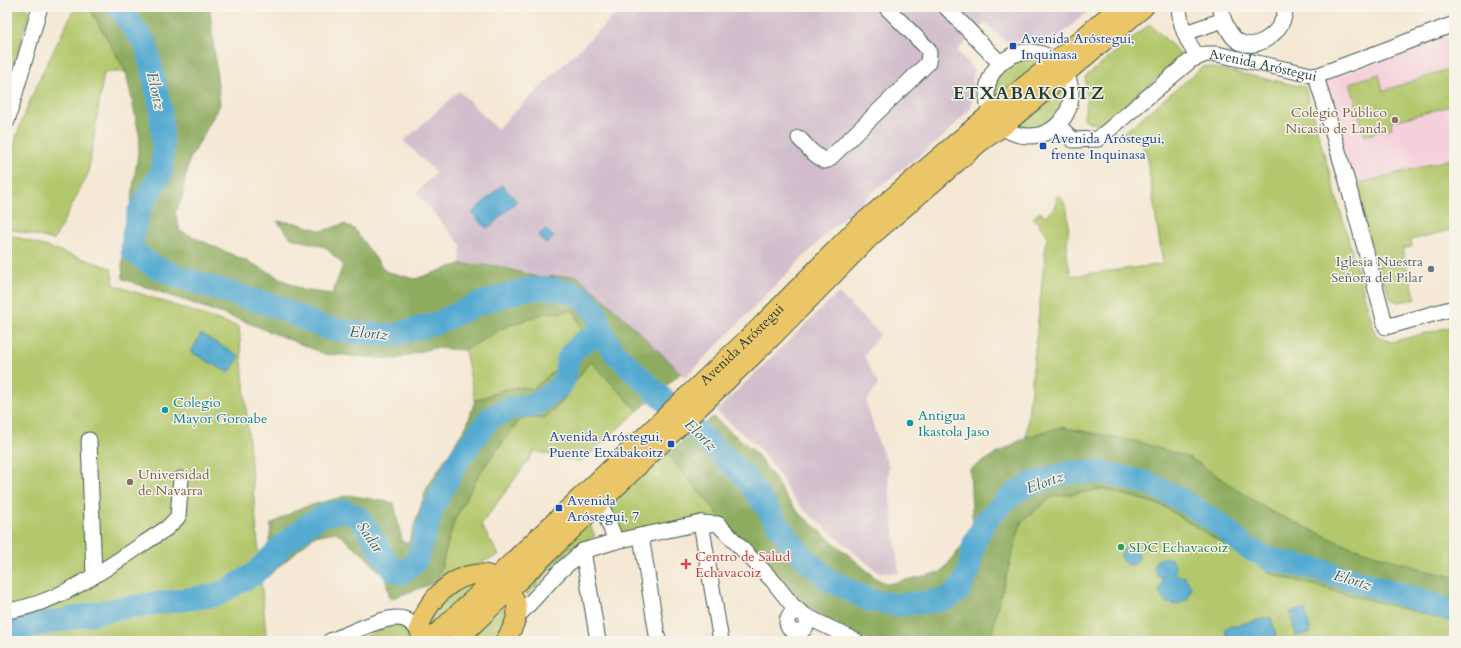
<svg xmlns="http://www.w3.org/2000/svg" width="1461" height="648" viewBox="0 0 1461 648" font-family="Cardo,serif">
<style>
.built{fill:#f5cfdb}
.industrial{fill:#d1bdcc}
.green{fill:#b3c86d;stroke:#698250}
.forest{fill:#8eac60;stroke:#56744a}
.water{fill:#55aad1;stroke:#3a7482}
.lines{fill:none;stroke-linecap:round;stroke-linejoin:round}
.river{stroke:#55aad1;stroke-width:23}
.minor-casing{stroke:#3f574c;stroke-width:17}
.major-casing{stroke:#3f574c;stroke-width:21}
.minor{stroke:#fff;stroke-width:15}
.major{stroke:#eac669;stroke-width:19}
.transit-dot{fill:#1a4fb4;stroke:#f7f3e8;stroke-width:1.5}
.education-dot{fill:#8d6e63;stroke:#f7f3e8;stroke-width:1.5}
.worship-dot{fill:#6b7280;stroke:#f7f3e8;stroke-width:1.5}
.culture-dot{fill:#0f9aa8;stroke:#f7f3e8;stroke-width:1.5}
.leisure-dot{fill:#2e9e5b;stroke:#f7f3e8;stroke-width:1.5}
.health-dot{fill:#e0444e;stroke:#f7f3e8;stroke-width:1.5}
.labels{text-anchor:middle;stroke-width:3;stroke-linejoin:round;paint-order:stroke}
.transit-label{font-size:14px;fill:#164399;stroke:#f7f3e8;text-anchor:start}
.street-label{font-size:14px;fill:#1f3d34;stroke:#f7f3e8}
.education-label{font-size:14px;fill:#785e54;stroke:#f7f3e8;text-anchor:end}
.worship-label{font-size:14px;fill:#5b616d;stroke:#f7f3e8;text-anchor:end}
.culture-label{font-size:14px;fill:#0d838f;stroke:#f7f3e8;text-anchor:start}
.leisure-label{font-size:14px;fill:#27864d;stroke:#f7f3e8;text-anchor:start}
.health-label{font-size:14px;fill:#be3a42;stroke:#f7f3e8;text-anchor:start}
.water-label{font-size:15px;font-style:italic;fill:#2f5e63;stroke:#f7f3e8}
.district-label{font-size:18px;font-weight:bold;letter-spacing:1px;fill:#1f3d34;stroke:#f7f3e8}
</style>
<rect width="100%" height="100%" fill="#f7f3e8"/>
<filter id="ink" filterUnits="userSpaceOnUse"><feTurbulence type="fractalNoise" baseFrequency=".025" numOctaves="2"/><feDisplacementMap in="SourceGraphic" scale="8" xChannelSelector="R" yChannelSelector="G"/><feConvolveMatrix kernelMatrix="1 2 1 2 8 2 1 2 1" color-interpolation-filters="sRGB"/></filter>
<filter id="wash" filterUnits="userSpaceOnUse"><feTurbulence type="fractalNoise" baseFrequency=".012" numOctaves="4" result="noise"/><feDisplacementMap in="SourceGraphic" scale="16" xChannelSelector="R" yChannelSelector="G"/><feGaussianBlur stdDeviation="0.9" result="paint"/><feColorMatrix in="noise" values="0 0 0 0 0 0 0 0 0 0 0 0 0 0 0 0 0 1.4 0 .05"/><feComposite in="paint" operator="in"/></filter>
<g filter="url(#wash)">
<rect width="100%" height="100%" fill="#f5e8d4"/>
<path class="built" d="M 1454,31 L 1454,158 L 1353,185 L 1325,82 Z"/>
<path class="industrial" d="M 623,7 L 1093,7 L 1054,41 L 1049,42 L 1040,38 L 1007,42 L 985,23 L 957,51 L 974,70 L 971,108 L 941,139 L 876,189 L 828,232 L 685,378 L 616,310 L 577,276 L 537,277 L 497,266 L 460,264 L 461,245 L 416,193 L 436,173 L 404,141 L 459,91 L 497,129 Z
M 838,293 L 880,334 L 864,355 L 878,385 L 866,402 L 878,441 L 888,464 L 889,487 L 899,573 L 879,573 L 804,510 L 789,493 L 778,473 L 758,447 L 716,411 Z"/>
<path class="green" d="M 7,7 L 26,7 L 30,11 L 13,67 L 7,66 Z
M 75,7 L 89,7 L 126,72 L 104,72 L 88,174 L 54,240 L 7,228 C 7,211 5,192 7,176 C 17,116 49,61 75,7 Z
M 1150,24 L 1183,56 L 1104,124 L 1089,123 L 1084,118 L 1087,98 L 1085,77 Z
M 1022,59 L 1031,59 L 1039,64 L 999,97 L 992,94 C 998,72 1002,68 1022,59 Z
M 1204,66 L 1305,87 L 1376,336 L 1391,342 L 1454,326 L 1454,577 L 1427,571 L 1345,545 L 1270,511 L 1190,458 L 1138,442 L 1061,427 L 1026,437 L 1047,234 L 1033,218 L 1040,212 L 1045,216 L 1055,207 L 1057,196 L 1060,196 C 1073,215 1067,230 1067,251 C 1067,259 1070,268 1071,276 L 1163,264 L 1146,152 L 1138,140 L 1122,134 Z
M 1448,69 L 1454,90 L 1454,105 L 1391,122 L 1392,128 L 1365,136 L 1350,83 L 1379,74 L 1383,91 Z
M 1062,90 L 1065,98 C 1058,115 1052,120 1036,130 L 1018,126 L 1053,94 Z
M 1454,158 L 1454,229 L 1411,240 L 1412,247 L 1402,249 L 1416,299 L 1398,302 L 1391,299 L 1373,254 L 1353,185 Z
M 7,234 L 111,268 L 114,285 L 239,327 L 266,636 L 231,641 L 7,641 Z
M 574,310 L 582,329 L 561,348 L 560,366 L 533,389 C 514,382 494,394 475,401 L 465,350 L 503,328 L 545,313 Z
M 590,360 L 638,411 L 580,462 L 535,451 L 481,525 L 499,555 L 437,582 L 454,521 L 481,471 L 521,418 L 544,418 L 560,404 Z
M 667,454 L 725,520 L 714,519 L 627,534 L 620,532 L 610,513 L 611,504 Z
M 1104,489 L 1161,505 L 1274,575 L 1454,622 L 1454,641 L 969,641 L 992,635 L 996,612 L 1021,523 L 1051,497 Z
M 586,516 L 595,536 L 576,545 L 557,561 L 528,595 L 523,593 L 525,585 Z
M 468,583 L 477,585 L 432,630 L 428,625 L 435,606 Z
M 508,603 L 511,608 L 499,638 L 495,641 L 465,641 Z
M 398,624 L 411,633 L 411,641 L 354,641 Z"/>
<path class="forest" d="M 89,7 L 207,7 L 210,10 L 220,105 L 189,161 L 181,201 L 175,212 L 180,231 L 255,265 L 302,290 L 332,294 L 343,265 L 325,247 L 291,238 L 277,221 L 296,223 L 322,231 L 344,224 L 354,229 L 385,271 L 415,279 L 460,264 L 497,266 L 537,277 L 577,276 L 616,310 L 681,373 L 638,411 L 590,361 L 560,404 L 544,418 L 521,418 L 481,471 L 454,521 L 437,582 L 390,599 L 385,577 L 365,556 L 336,532 L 314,536 L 266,578 L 271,524 L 298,509 L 349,495 L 394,503 L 402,541 L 408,544 L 427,488 L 467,425 L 475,401 C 494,394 513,383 533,389 L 560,366 L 561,348 L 582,329 L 574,311 L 545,313 L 503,328 L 465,350 L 432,348 L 397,359 L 325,354 L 246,322 L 123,279 L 122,265 L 140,139 L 126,72 Z
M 713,417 L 755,452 L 773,476 L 784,495 L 799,513 L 877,579 L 888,584 L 942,572 L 973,531 L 970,469 L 1026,437 L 1061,427 L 1138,442 L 1190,458 L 1270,511 L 1345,545 L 1427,571 L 1454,577 L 1454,622 L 1274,575 L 1161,505 L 1104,489 L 1051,497 L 1021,523 L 996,612 L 992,635 L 969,641 L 870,641 L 816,613 L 798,599 L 753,555 L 667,454 Z"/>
<path class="water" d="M 502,185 L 517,201 L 487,229 L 472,213 Z
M 546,229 L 554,237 L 546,244 L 538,236 Z
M 201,334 L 240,356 L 229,373 L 191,352 Z
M1121 556a9 9 0 1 1 18 0a9 9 0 1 1-18 0Z
M 1164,557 L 1172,559 L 1176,567 L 1174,574 L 1185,577 L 1191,587 L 1188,599 L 1177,605 L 1165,602 L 1159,591 L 1163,578 L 1158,577 L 1154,567 L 1156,561 Z
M 1305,609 L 1311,633 L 1296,636 L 1290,612 Z
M 1271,617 L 1277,640 L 1228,641 L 1225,628 Z"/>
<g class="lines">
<path class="river" d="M 118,7 L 146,44 L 161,110 L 163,149 L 162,171 L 138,213 L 133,235 L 132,251 L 154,266 L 179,277 L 277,307 L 325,328 L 367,334 L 394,335 L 437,323 L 478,304 L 523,290 L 547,288 L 575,293 L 586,301 L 596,313 L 604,336 L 613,351 L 746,478 L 788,539 L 805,558 L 829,580 L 869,600 L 898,605 L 945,600 L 958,592 L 969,571 L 974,543 L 986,520 L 1010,497 L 1028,485 L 1070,472 L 1106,473 L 1148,483 L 1177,497 L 1218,523 L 1247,548 L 1270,559 L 1320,570 L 1454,611
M 7,634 L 19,629 L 115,609 L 217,595 L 253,575 L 283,545 L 309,524 L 324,515 L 341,511 L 346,511 L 360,518 L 392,569 L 402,573 L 416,562 L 434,506 L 461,456 L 490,418 L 511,408 L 534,405 L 553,392 L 562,384 L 566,374 L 567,361 L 572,352 L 583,342 L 594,337 L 604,336"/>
</g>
</g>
<g filter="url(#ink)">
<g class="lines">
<defs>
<g id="minor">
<path d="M 946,7 L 1000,63"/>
<path d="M 1179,7 C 1180,24 1187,44 1198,56"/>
<path d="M 1220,7 C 1223,18 1226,29 1234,38 C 1254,57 1287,30 1285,7"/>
<path d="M 1185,33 L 1223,20"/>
<circle cx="1029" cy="94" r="42"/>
<path d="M 1316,76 L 1347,181 L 1386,327 L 1454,308"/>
<path d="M 1316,76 L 1454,24"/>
<path d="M 7,121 L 40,7"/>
<path id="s1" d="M 1059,126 L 1073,140 L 1098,139 L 1191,60 L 1206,54 L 1217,54 L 1316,76"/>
<path d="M 799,138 L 811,151 L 824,161 L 828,160 L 928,63 L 929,53 L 928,49 L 886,7"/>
<path d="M 89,440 L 94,576"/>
<path d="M 600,502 L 616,541"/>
<path d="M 701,523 L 721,641"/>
<path d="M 641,536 L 658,641"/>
<path d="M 583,551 L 598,641"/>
<path d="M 7,611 C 64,603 119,559 167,528 L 178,517 L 181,479"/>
<circle cx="797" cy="622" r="10"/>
<path d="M 518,616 L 560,571 L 583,551 L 616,541 L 701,523 L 718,524 L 773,581 L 792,605 L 804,615 L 856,641"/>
<path d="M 330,641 C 347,635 388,613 404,619 C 410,621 415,627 419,630"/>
</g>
<g id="major">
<path d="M 425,641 L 419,630 C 425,602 453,572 484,574 C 491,575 497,580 502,585 C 524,603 519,619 505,641"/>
<path id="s2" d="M 429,641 L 759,328 L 859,226 L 991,113 L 1056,61 L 1119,7"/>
<path d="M 456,641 L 771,338 L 870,237 L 979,143 L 1002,127 L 1144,7"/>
</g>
</defs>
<use href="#minor" class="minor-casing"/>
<use href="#major" class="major-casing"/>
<use href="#minor" class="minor"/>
<use href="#major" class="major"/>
</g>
</g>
<g class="transit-dot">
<rect x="1009" y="42" width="8" height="8" rx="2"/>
<rect x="1039" y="142" width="8" height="8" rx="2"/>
<rect x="667" y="440" width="8" height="8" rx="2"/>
<rect x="555" y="504" width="8" height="8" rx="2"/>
</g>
<g class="education-dot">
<circle cx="1395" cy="120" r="4"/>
<circle cx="130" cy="482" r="4"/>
</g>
<circle class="worship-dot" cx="1431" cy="269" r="4"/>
<g class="culture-dot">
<circle cx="165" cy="410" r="4"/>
<circle cx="910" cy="423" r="4"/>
</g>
<circle class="leisure-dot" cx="1121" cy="547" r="4"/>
<path class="health-dot" d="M684 558h4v4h4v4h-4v4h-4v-4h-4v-4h4z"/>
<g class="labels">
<g class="transit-label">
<text x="1021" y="43">Avenida Aróstegui,<tspan x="1021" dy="16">Inquinasa</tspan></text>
<text x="1051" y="143">Avenida Aróstegui,<tspan x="1051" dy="16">frente Inquinasa</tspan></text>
<text x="663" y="441" text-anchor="end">Avenida Aróstegui,<tspan x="663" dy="16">Puente Etxabakoitz</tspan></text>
<text x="567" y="505">Avenida<tspan x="567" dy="16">Aróstegui, 7</tspan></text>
</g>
<g class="street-label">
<text dy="5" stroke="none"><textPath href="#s1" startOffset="241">Avenida Aróstegui</textPath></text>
<text dy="5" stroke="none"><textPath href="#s2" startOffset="431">Avenida Aróstegui</textPath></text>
</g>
<g class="education-label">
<text x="1387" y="117">Colegio Público<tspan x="1387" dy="16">Nicasio de Landa</tspan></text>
<text x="138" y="479" text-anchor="start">Universidad<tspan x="138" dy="16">de Navarra</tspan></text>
</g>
<g class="worship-label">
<text x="1423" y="266">Iglesia Nuestra<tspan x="1423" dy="16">Señora del Pilar</tspan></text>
</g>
<g class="culture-label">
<text x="173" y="407">Colegio<tspan x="173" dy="16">Mayor Goroabe</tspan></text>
<text x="918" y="420">Antigua<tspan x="918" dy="16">Ikastola Jaso</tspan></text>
</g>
<g class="leisure-label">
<text x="1129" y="552">SDC Echavacoiz</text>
</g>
<g class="health-label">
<text x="695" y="561">Centro de Salud<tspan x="695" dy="16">Echavacoiz</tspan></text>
</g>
<g class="water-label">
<text transform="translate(156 91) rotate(78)" y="5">Elortz</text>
<text transform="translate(369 333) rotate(5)" y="5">Elortz</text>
<text transform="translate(701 435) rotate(44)" y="5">Elortz</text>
<text transform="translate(1045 482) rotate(-20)" y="5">Elortz</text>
<text transform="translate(370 537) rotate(55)" y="5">Sadar</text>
<text transform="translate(1353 580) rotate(17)" y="5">Elortz</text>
</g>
<g class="district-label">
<text x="1029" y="99">ETXABAKOITZ</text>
</g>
</g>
<rect width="1461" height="648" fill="none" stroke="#f7f3e8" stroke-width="24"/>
</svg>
